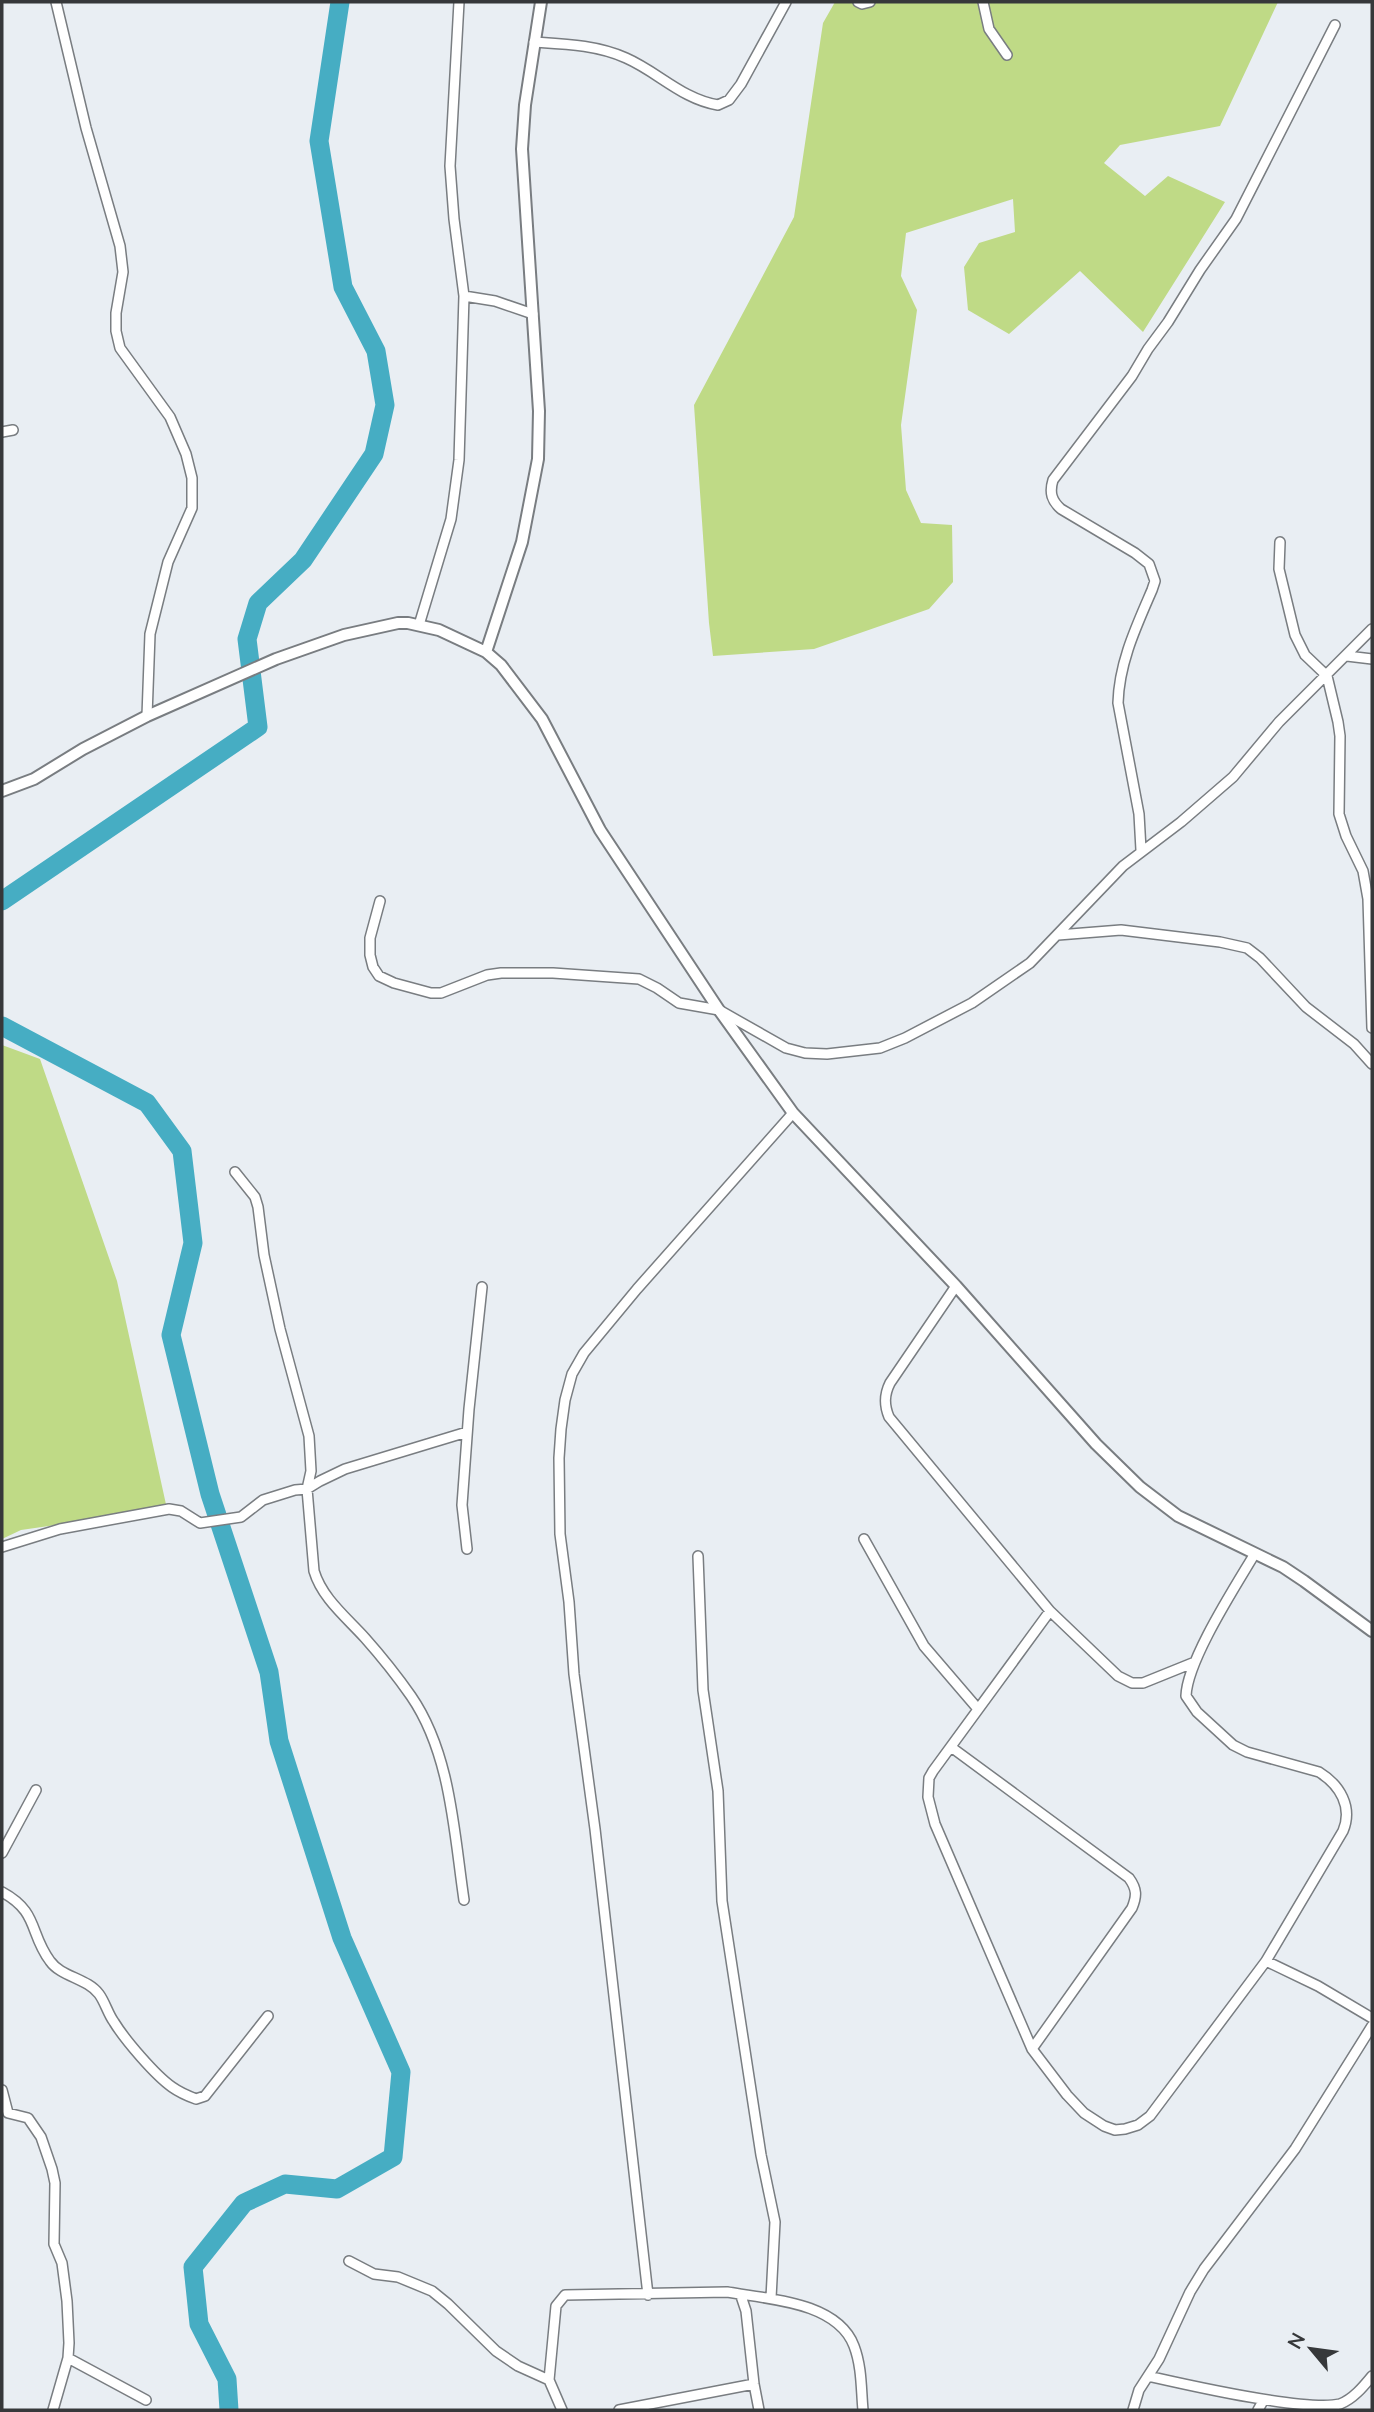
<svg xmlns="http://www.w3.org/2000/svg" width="1374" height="2412" viewBox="0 0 1374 2412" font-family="Lato,sans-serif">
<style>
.green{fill:#bfda86}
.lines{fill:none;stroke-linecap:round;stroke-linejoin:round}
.river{stroke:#46adc3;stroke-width:19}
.minor-casing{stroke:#797d81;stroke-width:12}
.tertiary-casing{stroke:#797d81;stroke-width:14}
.minor{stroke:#fff;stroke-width:9}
.tertiary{stroke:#fff;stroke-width:10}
</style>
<rect width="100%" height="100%" fill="#e9eef3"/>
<path class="green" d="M 835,2 L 1278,2 L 1220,126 L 1120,145 L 1104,163 L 1145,196 L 1168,176 L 1225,202 L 1143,332 L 1080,271 L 1009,334 L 968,310 L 964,267 L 979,243 L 1015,232 L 1013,199 L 906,233 L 901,276 L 917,310 L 901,425 L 906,490 L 921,523 L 952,525 L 953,582 L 929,609 L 814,649 L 713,656 L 709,623 L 694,405 L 794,217 L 823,23 Z
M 2,1045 L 40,1059 L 117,1281 L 167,1509 L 21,1530 L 2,1539 Z"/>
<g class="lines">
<path class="river" d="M 2,901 L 258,727 L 247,639 L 258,603 L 303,560 L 374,454 L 385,405 L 376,351 L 343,287 L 319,141 L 340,2
M 2,1026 L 147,1103 L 182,1151 L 193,1243 L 171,1335 L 210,1494 L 269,1672 L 279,1741 L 342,1938 L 401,2072 L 393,2157 L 337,2189 L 285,2184 L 244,2203 L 193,2267 L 199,2324 L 227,2379 L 229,2410"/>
<defs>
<path id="minor" d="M 56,2 L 86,128 L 120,246 L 123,272 L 116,313 L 116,331 L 120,348 L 170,417 L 186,454 L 192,478 L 192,508 L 168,562 L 150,634 L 147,716
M 858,2 L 862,4 L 870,2
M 983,2 L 989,29 L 1007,55
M 534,42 C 565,44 597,45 626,58 C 658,72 682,99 718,105 L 729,100 L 741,84 L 786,2
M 464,296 L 495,301 L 533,314
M 2,432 L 13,430
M 1280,542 L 1279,569 L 1295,635 L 1305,655 L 1327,676 L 1338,722 L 1340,736 L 1339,814 L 1346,836 L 1363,871 L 1368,899 L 1372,1028
M 419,625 L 451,519 L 459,460 L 464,296 L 454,219 L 450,166 L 459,2
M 1347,656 L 1372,659
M 1141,850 L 1139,814 L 1118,703 C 1119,663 1136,627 1152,590 L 1155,581 L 1149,564 L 1135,553 L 1061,509 C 1052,501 1049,493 1053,480 L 1132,376 L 1148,349 L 1168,322 L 1200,270 L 1236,219 L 1335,25
M 380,901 L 370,938 L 370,955 L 373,967 L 379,976 L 394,983 L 431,993 L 441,993 L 487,975 L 501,973 L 553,973 L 639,979 L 657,988 L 679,1003 L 719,1010 L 786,1048 L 805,1053 L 827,1054 L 880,1048 L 905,1038 L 972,1003 L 1030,963 L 1123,866 L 1181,822 L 1233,777 L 1279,722 L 1372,629
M 1058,935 L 1121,930 L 1220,942 L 1247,948 L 1260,958 L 1306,1007 L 1354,1044 L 1372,1064
M 235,1172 L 255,1197 L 258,1207 L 264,1255 L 280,1329 L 309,1436 L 311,1471 L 307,1489 L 314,1571 C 322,1598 346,1617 365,1638 C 381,1656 397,1676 411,1696 C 451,1754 454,1833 464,1900
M 956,1286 L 890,1383 C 884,1395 884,1405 889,1417 L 1050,1611 L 1118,1676 L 1132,1683 L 1143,1683 L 1195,1662
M 864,1539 L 924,1646 L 978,1709
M 2,1547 L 60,1529 L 169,1509 L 181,1511 L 200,1523 L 241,1517 L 263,1500 L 295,1490 L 307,1489 L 320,1481 L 345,1469 L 467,1432
M 467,1549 L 462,1505 L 469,1409 L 482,1287
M 698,1556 L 703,1690 L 718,1791 L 722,1901 L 761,2155 L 775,2222 L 771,2298
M 1050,1611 L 933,1771 L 929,1778 L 928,1797 L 935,1824 L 1032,2049 L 1067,2095 L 1084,2113 L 1104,2126 L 1115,2130 L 1125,2129 L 1138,2125 L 1150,2116 L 1266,1961 L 1343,1831 C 1353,1807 1340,1785 1319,1772 L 1247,1752 L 1233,1745 L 1197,1712 L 1186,1696 C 1187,1661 1235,1587 1254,1555
M 951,1747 L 1129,1878 C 1137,1889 1137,1896 1132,1908 L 1032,2049
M 2,1853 L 36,1790
M 2,1892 C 39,1912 29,1933 50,1961 C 61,1977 87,1978 99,1994 C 105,2002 108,2014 114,2022 C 125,2040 155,2075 172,2087 C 179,2092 188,2096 196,2099 L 205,2096 L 268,2016
M 1266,1961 L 1318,1986 L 1372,2018
M 2,2090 L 8,2113 L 28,2118 L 41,2137 L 52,2169 L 55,2183 L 54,2244 L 62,2263 L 67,2301 L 69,2343 L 68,2358 L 53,2410
M 349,2261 L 374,2274 L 398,2277 L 432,2291 L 448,2304 L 496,2351 L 518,2366 L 549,2380
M 648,2295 L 595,1829 L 574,1674 L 569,1602 L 560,1534 L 559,1458 L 561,1429 L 565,1400 L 572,1374 L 584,1353 L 637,1289 L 793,1113
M 741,2296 L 746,2311 L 754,2384 L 759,2410
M 68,2358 L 146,2400
M 1148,2376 C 1188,2385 1305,2412 1340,2404 C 1353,2399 1363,2387 1372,2376
M 562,2410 L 549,2380 L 556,2306 L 565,2295 L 727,2292 C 766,2299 837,2301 854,2346 C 862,2367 861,2389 863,2410
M 619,2410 L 754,2384
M 1133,2410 L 1139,2390 L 1159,2359 L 1190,2292 L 1204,2269 L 1295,2149 L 1372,2026
M 1258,2410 L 1263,2401"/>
<path id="tertiary" d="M 486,652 L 522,542 L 538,459 L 539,411 L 522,149 L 525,105 L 541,2
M 2,791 L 34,779 L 83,749 L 147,716 L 276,659 L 344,635 L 398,623 L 408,623 L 439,630 L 486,652 L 501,665 L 542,719 L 600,830 L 719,1010 L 793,1113 L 956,1286 L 1096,1444 L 1140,1487 L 1178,1516 L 1283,1567 L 1304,1581 L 1372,1631"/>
</defs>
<use href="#minor" class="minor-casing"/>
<use href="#tertiary" class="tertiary-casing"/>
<use href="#minor" class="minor"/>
<use href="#tertiary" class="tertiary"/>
</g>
<rect width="1374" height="2412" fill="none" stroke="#36383a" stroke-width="7"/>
<g transform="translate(1311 2349) rotate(299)" stroke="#e9eef3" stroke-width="5" paint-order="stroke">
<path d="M0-5L12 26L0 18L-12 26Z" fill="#36383a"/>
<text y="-10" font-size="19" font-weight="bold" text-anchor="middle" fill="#36383a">N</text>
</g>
</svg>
